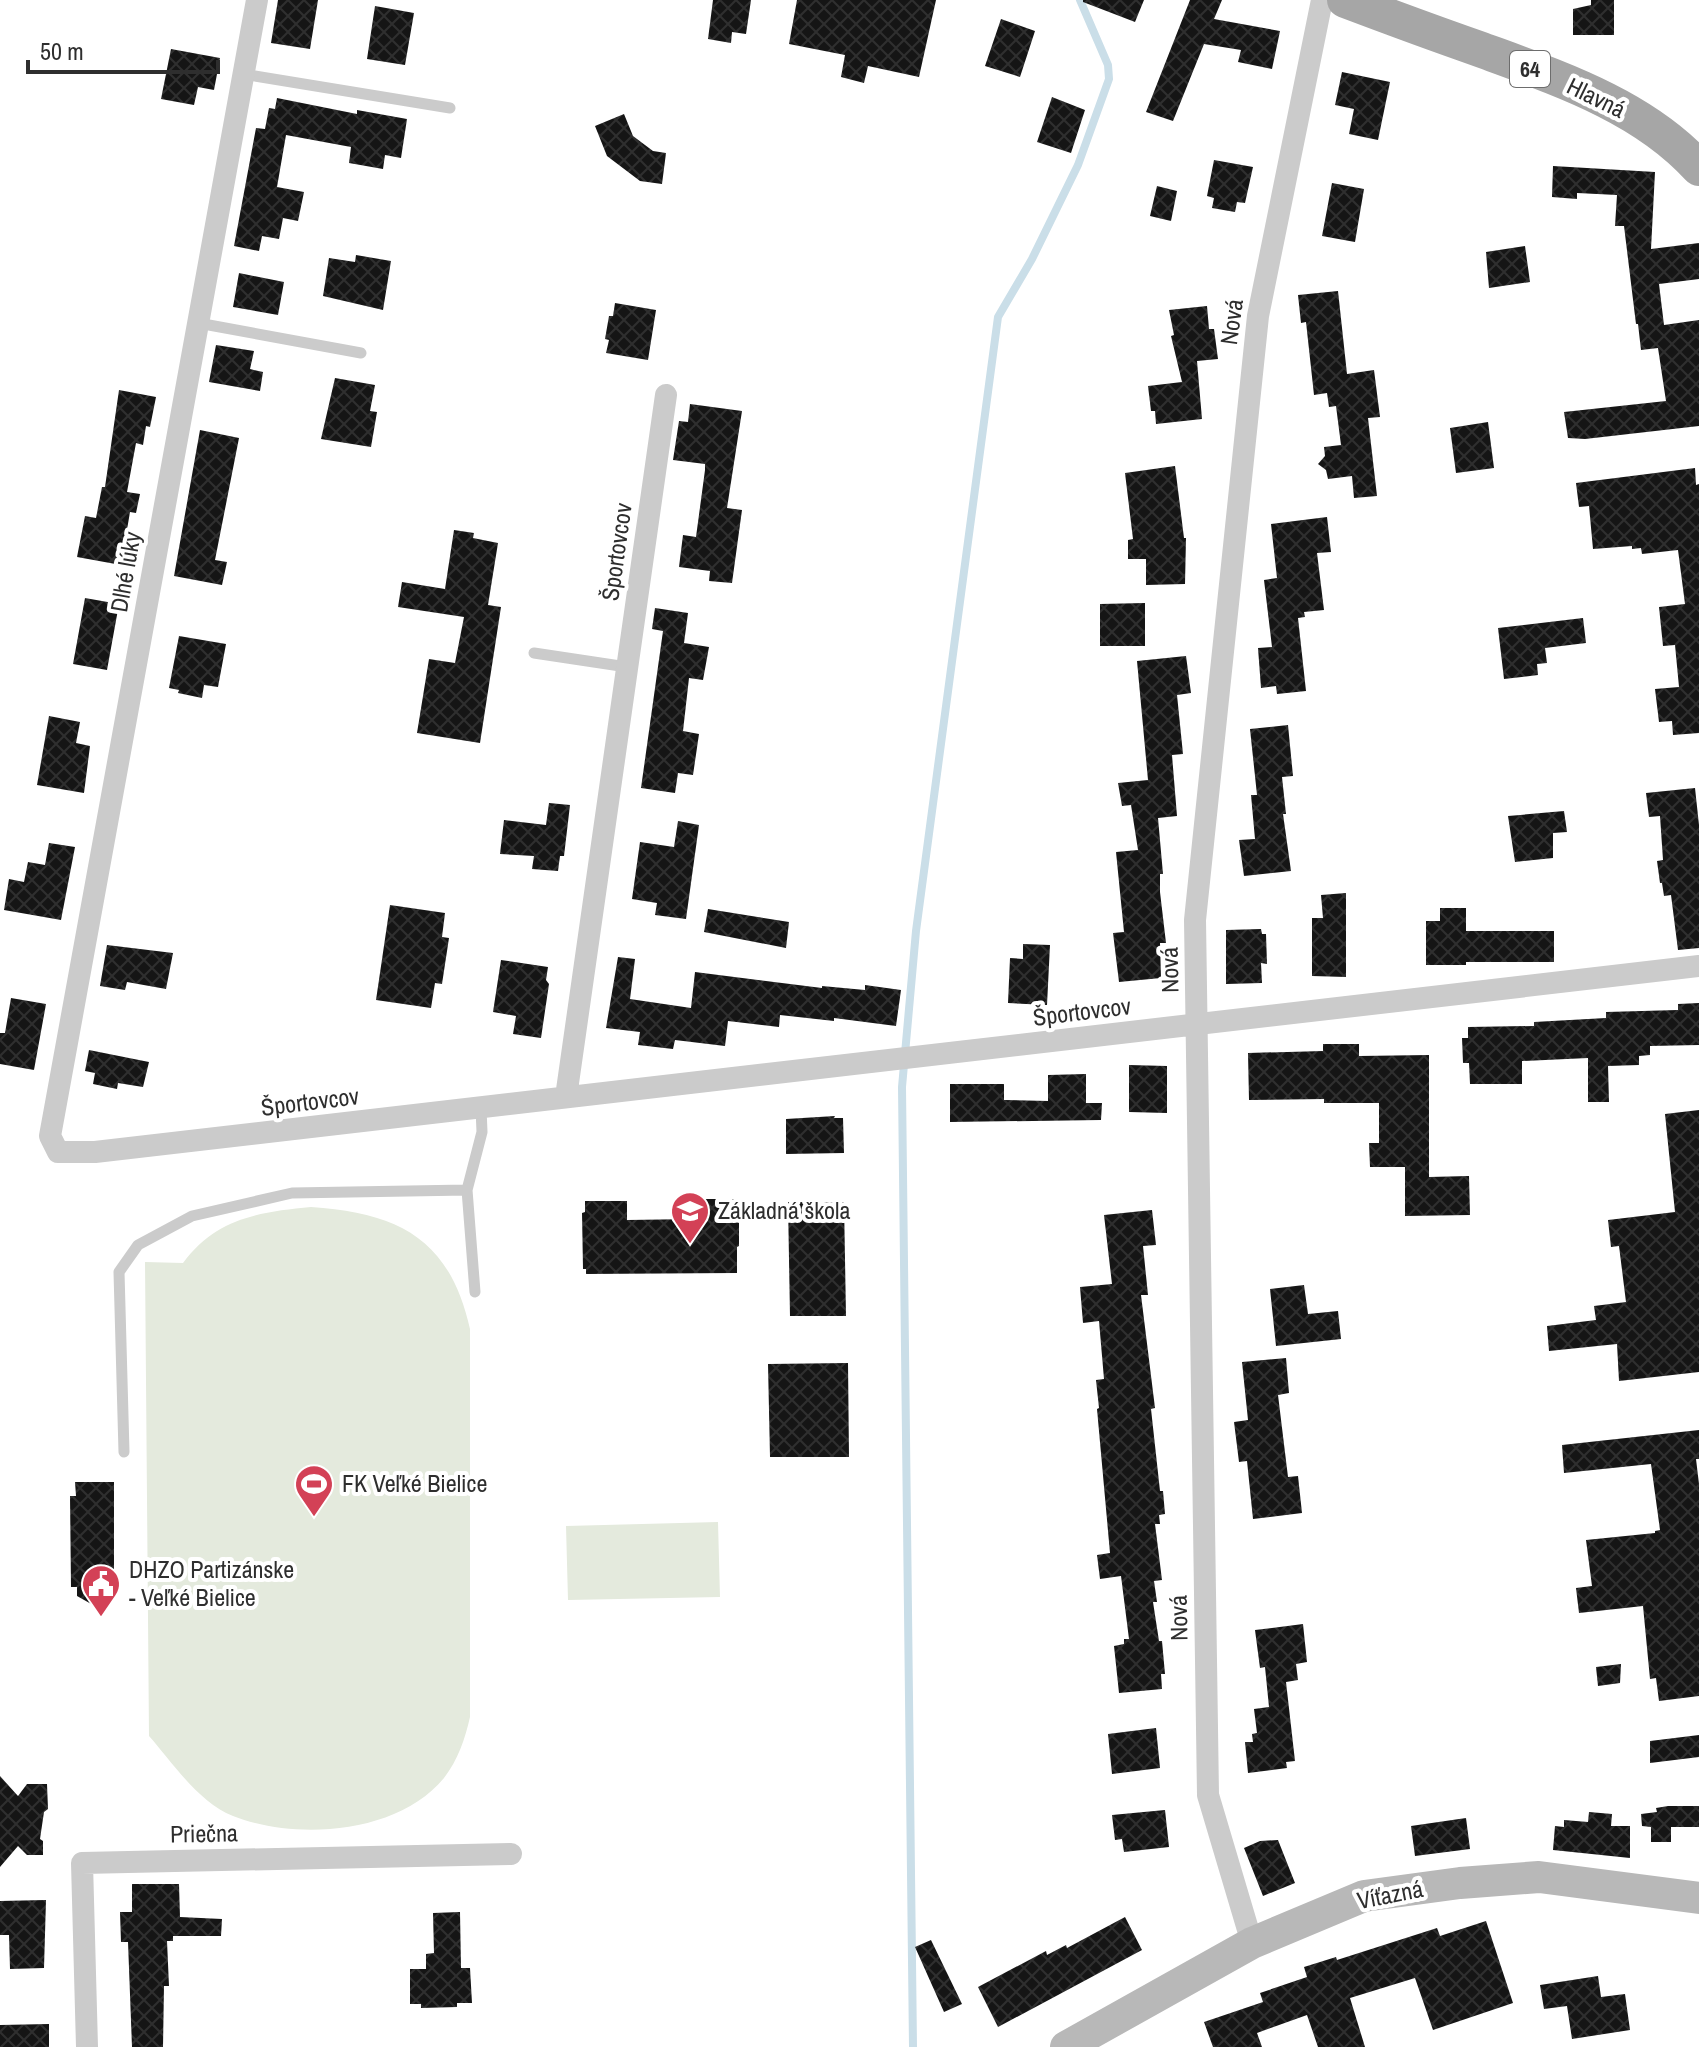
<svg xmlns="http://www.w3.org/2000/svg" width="1699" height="2047" viewBox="0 0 1699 2047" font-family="'Archivo Narrow',sans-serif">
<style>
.grass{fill:#e4eadd}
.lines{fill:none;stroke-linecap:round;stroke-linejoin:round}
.stream{stroke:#cadee8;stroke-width:8}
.building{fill:url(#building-cross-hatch)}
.service{stroke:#cbcbcb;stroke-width:11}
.minor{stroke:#cbcbcb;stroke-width:22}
.secondary{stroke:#b8b8b8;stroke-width:32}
.primary{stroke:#a6a6a6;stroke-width:36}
.labels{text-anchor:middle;stroke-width:8;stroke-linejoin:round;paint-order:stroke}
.shield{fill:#fff;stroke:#6d6d6d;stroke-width:2}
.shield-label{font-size:22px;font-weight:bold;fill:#2e2e2e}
.street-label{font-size:24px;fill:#2e2e2e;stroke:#fff}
.poi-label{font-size:24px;fill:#2e2e2e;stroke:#fff;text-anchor:start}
</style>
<defs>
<pattern id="building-cross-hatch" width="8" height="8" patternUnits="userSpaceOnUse" patternTransform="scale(2)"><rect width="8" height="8" fill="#151515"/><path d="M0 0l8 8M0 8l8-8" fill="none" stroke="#2f2f2f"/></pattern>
</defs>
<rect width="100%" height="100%" fill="#fff"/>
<path class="grass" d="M 311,1207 C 399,1213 450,1239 470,1329 L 470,1717 C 465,1739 458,1760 444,1778 C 398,1834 296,1841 233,1816 C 198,1802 173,1763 149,1736 L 145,1262 L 183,1263 C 216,1218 259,1212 311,1207 Z
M 718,1522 L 720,1597 L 568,1600 L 566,1526 Z"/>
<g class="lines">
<path class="stream" d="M 913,2047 L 902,1087 L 916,931 L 998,317 L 1032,259 L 1078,165 L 1109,79 L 1108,65 L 1080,0"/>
</g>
<path class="building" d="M 278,0 L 318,0 L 310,49 L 271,43 Z
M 713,0 L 751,0 L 746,34 L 732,32 L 731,43 L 708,39 Z
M 797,0 L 936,0 L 919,77 L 868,66 L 864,83 L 841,77 L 845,55 L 789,44 Z
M 1083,0 L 1144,0 L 1135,22 L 1083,2 Z
M 1190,0 L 1222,0 L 1214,19 L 1280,31 L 1272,69 L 1238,62 L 1241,50 L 1204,44 L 1173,121 L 1146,112 Z
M 1591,0 L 1614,0 L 1614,35 L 1573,35 L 1573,9 L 1591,5 Z
M 375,6 L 414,13 L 405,65 L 367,59 Z
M 1001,19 L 1035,31 L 1020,77 L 985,66 Z
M 171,49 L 220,58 L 214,90 L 198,87 L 194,105 L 161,99 Z
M 1342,72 L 1390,82 L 1378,140 L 1349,134 L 1354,109 L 1335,105 Z
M 1052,97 L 1085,110 L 1071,153 L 1037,142 Z
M 277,98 L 357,114 L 357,110 L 407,119 L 401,158 L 385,155 L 383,169 L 349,163 L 351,147 L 286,135 L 277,187 L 304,192 L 298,221 L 283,218 L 279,239 L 262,236 L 259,251 L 234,246 L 256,128 L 265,129 L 269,108 L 275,109 Z
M 624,114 L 633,136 L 653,151 L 666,153 L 662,184 L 640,181 L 607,156 L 595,126 Z
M 1214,160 L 1253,167 L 1245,203 L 1237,202 L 1235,212 L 1212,208 L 1214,198 L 1207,196 Z
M 1553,166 L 1655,172 L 1651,249 L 1699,243 L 1699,279 L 1659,284 L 1664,325 L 1699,320 L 1699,426 L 1585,439 L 1568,438 L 1564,412 L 1666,401 L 1658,348 L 1641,350 L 1638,324 L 1636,324 L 1624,226 L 1615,226 L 1617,195 L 1577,193 L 1577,199 L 1552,197 Z
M 1332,183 L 1364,189 L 1355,242 L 1322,236 Z
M 1157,186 L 1177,191 L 1171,221 L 1150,216 Z
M 1525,246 L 1530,282 L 1489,288 L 1486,252 Z
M 356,255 L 391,261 L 383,310 L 323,296 L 329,258 L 355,262 Z
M 239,273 L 284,282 L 278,315 L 233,307 Z
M 1338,291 L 1347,374 L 1374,370 L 1380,417 L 1368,418 L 1377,496 L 1354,498 L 1352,476 L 1328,479 L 1326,470 L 1318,464 L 1325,456 L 1324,447 L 1341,445 L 1336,406 L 1329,407 L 1327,393 L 1314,395 L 1306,322 L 1301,323 L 1298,295 Z
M 615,303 L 656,310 L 648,360 L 606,353 L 609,340 L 605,339 L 609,316 L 613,316 Z
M 1207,306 L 1209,329 L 1214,329 L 1218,359 L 1197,361 L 1202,419 L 1156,424 L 1155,411 L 1151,411 L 1148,386 L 1182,382 L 1171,336 L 1174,335 L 1169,310 Z
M 216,345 L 254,351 L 250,369 L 263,372 L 260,391 L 209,382 Z
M 335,378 L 375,385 L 370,411 L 377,412 L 371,447 L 321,439 Z
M 119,390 L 156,397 L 150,427 L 146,426 L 143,445 L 136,443 L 127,492 L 140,494 L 136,513 L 130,512 L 121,565 L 77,557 L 85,516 L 96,518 L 102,487 L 105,487 Z
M 690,404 L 742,411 L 727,508 L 742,510 L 732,583 L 709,581 L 710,571 L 679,567 L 683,535 L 696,537 L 705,470 L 705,464 L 673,460 L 679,421 L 688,422 Z
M 1488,422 L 1494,468 L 1456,473 L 1450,428 Z
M 200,430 L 239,438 L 215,560 L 227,562 L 222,585 L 174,576 Z
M 1175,466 L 1184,538 L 1186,538 L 1185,584 L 1146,585 L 1146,559 L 1128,559 L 1128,540 L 1133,539 L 1125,473 Z
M 1695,468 L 1696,485 L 1699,484 L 1699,733 L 1673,735 L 1672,721 L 1659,722 L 1655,689 L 1679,687 L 1675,645 L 1663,646 L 1659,607 L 1685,604 L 1678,550 L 1642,554 L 1641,548 L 1632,549 L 1632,546 L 1593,549 L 1589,506 L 1579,507 L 1576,483 Z
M 1327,517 L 1331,552 L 1317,553 L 1324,610 L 1304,612 L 1305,617 L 1298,618 L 1306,691 L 1277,694 L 1276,686 L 1261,688 L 1258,648 L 1272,647 L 1264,580 L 1277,578 L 1271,524 Z
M 454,530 L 474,533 L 473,538 L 498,543 L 488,605 L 501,607 L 480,743 L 417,733 L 429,659 L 455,663 L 464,617 L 398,607 L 402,582 L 445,589 Z
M 85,598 L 119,604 L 107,670 L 73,664 Z
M 1145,603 L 1145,646 L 1100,646 L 1100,604 Z
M 655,608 L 688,613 L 684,643 L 709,647 L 703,680 L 689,678 L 683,731 L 699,734 L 693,775 L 678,773 L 675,793 L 641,788 L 663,631 L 652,629 Z
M 1583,618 L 1586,643 L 1545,648 L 1547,663 L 1537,664 L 1538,675 L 1504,679 L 1498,628 Z
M 179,636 L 226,644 L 218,687 L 204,685 L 202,698 L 178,693 L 179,690 L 169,688 Z
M 1186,656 L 1191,693 L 1177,695 L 1183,754 L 1172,755 L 1177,816 L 1158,818 L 1163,874 L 1160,874 L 1160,892 L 1166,943 L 1160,943 L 1161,978 L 1119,982 L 1113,933 L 1124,932 L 1116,852 L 1138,850 L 1131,805 L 1122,806 L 1118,783 L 1148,780 L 1137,661 Z
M 49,716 L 80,722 L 76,743 L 90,746 L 84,793 L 37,785 Z
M 1288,725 L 1293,776 L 1282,777 L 1286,814 L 1283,814 L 1291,871 L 1244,876 L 1239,840 L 1255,839 L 1251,795 L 1257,795 L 1250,729 Z
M 1695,788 L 1699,825 L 1699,948 L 1678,950 L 1671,895 L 1664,896 L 1662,883 L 1660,883 L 1657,861 L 1663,860 L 1660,816 L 1649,817 L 1646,793 Z
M 549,803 L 570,805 L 564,856 L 560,856 L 558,871 L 532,869 L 534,856 L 500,854 L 504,820 L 546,825 Z
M 1564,811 L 1567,832 L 1553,833 L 1553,858 L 1515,862 L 1508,816 Z
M 678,821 L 699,825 L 686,919 L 655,915 L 657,903 L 632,899 L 640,842 L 674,847 Z
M 49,843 L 75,847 L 61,920 L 4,910 L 9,879 L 24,882 L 28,862 L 45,865 Z
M 1346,893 L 1346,977 L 1312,976 L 1312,918 L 1323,918 L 1321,895 Z
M 390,905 L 445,913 L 442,937 L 449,938 L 442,984 L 435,983 L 431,1008 L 376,1000 Z
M 1440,908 L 1466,908 L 1466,931 L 1554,931 L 1554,962 L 1466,962 L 1466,965 L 1426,965 L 1426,921 L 1440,921 Z
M 708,909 L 789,922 L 786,948 L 704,932 Z
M 1261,929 L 1262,934 L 1266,934 L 1267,964 L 1261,963 L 1262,983 L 1226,984 L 1226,930 Z
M 1023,944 L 1050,945 L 1047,1005 L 1008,1003 L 1010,958 L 1023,959 Z
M 107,945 L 173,953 L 166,989 L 127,982 L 125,990 L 100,986 Z
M 618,957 L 635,959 L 630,999 L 691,1008 L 695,972 L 822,988 L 822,986 L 865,990 L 865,985 L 901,990 L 896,1026 L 834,1018 L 834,1021 L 780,1015 L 779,1027 L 728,1021 L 725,1046 L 675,1040 L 673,1049 L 638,1045 L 640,1032 L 606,1028 Z
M 501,960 L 548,967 L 546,980 L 549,984 L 541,1038 L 513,1034 L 516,1016 L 493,1012 Z
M 11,998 L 46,1004 L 34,1070 L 0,1064 L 0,1033 L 5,1033 Z
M 1699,1003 L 1699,1045 L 1650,1046 L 1650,1055 L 1639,1056 L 1639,1065 L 1608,1066 L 1609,1102 L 1588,1102 L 1588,1058 L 1522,1061 L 1522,1084 L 1470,1084 L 1469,1063 L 1463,1063 L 1462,1038 L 1468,1038 L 1468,1027 L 1534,1026 L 1534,1022 L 1606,1018 L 1606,1012 L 1678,1010 L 1678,1004 Z
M 1323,1044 L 1359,1044 L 1359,1056 L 1429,1055 L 1429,1177 L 1469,1176 L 1470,1215 L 1405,1216 L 1405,1167 L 1370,1167 L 1369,1143 L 1379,1143 L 1379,1103 L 1324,1103 L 1324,1099 L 1249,1100 L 1248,1053 L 1323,1051 Z
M 89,1050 L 149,1062 L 143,1087 L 118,1083 L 117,1089 L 93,1084 L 95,1073 L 85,1071 Z
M 1129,1065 L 1167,1066 L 1167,1113 L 1129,1112 Z
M 1086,1074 L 1086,1103 L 1102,1103 L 1101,1120 L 950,1122 L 950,1084 L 1004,1084 L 1004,1100 L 1048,1101 L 1048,1075 Z
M 1699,1110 L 1699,1372 L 1619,1381 L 1617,1344 L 1549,1351 L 1547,1326 L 1596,1320 L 1594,1306 L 1626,1302 L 1619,1246 L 1611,1247 L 1608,1220 L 1675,1212 L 1665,1114 Z
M 835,1116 L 834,1118 L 843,1118 L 844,1153 L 786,1154 L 786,1119 Z
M 694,1199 L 736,1199 L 736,1210 L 739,1210 L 739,1246 L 737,1247 L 737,1273 L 586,1274 L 586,1269 L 583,1269 L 582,1213 L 585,1212 L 585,1201 L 627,1201 L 627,1220 L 694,1219 Z
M 788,1202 L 844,1202 L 846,1316 L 790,1316 Z
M 1152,1210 L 1156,1245 L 1143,1246 L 1148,1295 L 1141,1295 L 1155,1408 L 1151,1409 L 1160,1491 L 1163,1491 L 1165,1514 L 1159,1515 L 1160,1524 L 1155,1524 L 1162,1580 L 1154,1581 L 1157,1602 L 1153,1602 L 1159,1641 L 1162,1641 L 1165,1674 L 1161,1674 L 1162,1689 L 1119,1693 L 1114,1646 L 1124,1644 L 1124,1639 L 1129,1639 L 1121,1576 L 1100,1579 L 1097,1555 L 1110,1553 L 1097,1409 L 1099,1408 L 1096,1380 L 1104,1379 L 1099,1321 L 1083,1323 L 1080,1287 L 1112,1284 L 1104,1215 Z
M 1304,1285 L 1308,1314 L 1338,1311 L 1341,1339 L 1276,1346 L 1270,1289 Z
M 1286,1358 L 1289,1393 L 1278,1395 L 1288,1477 L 1298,1476 L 1302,1513 L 1253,1519 L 1247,1461 L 1239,1462 L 1234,1422 L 1248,1420 L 1242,1362 Z
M 848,1363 L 849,1457 L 770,1457 L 768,1364 Z
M 1699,1430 L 1699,1459 L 1696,1459 L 1699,1484 L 1699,1696 L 1659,1701 L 1656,1678 L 1650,1679 L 1643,1606 L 1579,1613 L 1576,1588 L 1592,1586 L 1586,1540 L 1655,1533 L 1655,1531 L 1660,1530 L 1651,1464 L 1564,1473 L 1562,1445 Z
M 75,1482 L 114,1482 L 114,1591 L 93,1605 L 77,1596 L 77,1587 L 71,1587 L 70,1496 L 76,1496 Z
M 1303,1624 L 1307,1662 L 1296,1664 L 1298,1680 L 1286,1682 L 1295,1761 L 1286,1762 L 1287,1768 L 1248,1773 L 1245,1742 L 1253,1742 L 1252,1734 L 1257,1733 L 1254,1709 L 1269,1707 L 1265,1667 L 1260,1668 L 1255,1630 Z
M 1621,1664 L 1620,1683 L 1598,1686 L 1596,1667 Z
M 1156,1728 L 1160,1768 L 1112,1774 L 1108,1734 Z
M 1699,1735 L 1699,1757 L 1650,1763 L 1650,1741 Z
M 0,1776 L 18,1796 L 27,1784 L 47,1784 L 48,1809 L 44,1812 L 40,1839 L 43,1841 L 43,1855 L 27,1855 L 18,1846 L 0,1867 Z
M 1668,1806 L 1699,1806 L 1699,1827 L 1671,1827 L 1671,1842 L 1651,1842 L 1651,1827 L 1642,1826 L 1641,1814 L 1657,1812 L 1656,1808 Z
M 1165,1810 L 1169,1847 L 1124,1852 L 1122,1839 L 1115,1840 L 1112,1815 Z
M 1589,1812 L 1612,1814 L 1611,1826 L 1630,1826 L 1630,1858 L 1553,1850 L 1555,1826 L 1564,1827 L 1564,1820 L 1588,1822 Z
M 1466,1818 L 1470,1849 L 1415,1856 L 1411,1826 Z
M 1278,1840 L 1295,1883 L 1263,1896 L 1244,1848 L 1260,1841 Z
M 132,1884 L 179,1884 L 180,1917 L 222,1919 L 221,1936 L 173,1936 L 173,1941 L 167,1941 L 169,1986 L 164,1986 L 163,2047 L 132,2047 L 128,1942 L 121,1942 L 120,1912 L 132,1912 Z
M 46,1900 L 44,1968 L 10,1969 L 9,1935 L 0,1935 L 0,1901 Z
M 460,1912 L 461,1968 L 470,1968 L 472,2003 L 457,2003 L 457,2007 L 421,2008 L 421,2004 L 410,2004 L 410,1969 L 426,1969 L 426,1954 L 434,1953 L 433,1913 Z
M 1125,1917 L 1142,1950 L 998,2027 L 978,1987 L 1046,1951 L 1047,1955 L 1066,1945 L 1067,1948 Z
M 1486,1921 L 1513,2003 L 1433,2030 L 1415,1978 L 1350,1998 L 1365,2047 L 1318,2047 L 1307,2015 L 1257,2033 L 1262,2047 L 1213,2047 L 1204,2022 L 1263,2002 L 1260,1993 L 1307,1977 L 1304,1967 L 1336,1957 L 1337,1960 L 1437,1928 L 1440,1936 Z
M 931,1940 L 962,2004 L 944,2012 L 915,1947 Z
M 1598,1976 L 1601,1997 L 1625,1994 L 1630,2030 L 1572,2039 L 1567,2006 L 1544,2009 L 1540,1985 Z
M 49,2024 L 49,2047 L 0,2047 L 0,2025 Z"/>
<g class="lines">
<path class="service" d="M 243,74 L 450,108
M 198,323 L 361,353
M 534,653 L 627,667
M 475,1292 L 467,1190 L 482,1132 L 481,1108
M 124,1452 L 119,1272 L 138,1245 L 192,1216 L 292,1193 L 467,1190"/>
<path class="minor" d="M 257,0 L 50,1136 L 58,1152 L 95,1152 L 1699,966
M 566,1097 L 666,395
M 1252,1943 L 1208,1795 L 1195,920 L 1258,316 L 1322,0
M 87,2047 L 82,1863 L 511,1854"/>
<path class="secondary" d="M 1066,2047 L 1252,1943 L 1364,1896 L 1460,1883 L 1539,1877 L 1699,1898"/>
<path class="primary" d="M 1345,0 C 1390,17 1436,34 1482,50 C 1558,78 1643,106 1699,168"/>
</g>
<defs>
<symbol id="school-pin" viewBox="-11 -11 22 30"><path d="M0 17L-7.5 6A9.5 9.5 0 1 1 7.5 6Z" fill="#d34156" stroke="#fff"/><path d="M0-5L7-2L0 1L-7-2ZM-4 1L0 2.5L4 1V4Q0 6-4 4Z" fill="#fff"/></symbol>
<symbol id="stadium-pin" viewBox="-11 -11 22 30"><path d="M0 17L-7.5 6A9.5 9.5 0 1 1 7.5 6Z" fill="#d34156" stroke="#fff"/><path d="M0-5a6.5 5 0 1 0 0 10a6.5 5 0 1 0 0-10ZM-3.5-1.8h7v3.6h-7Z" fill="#fff"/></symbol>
<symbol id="civic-pin" viewBox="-11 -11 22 30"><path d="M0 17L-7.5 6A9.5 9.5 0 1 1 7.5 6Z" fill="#d34156" stroke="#fff"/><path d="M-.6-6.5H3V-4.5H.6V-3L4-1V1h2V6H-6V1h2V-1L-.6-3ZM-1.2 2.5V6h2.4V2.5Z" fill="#fff"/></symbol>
</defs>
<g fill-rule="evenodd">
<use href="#school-pin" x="668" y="1189" width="44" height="60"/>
<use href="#stadium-pin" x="292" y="1462" width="44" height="60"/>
<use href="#civic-pin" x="79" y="1562" width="44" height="60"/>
</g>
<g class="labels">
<rect class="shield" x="1510" y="51" width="40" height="36" rx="6"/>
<g class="shield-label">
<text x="1530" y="77">64</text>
</g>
<g class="street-label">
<text transform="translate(1596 98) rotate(26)" y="8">Hlavná</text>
<text transform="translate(1232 322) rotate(-82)" y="8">Nová</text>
<text transform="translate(617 552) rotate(-82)" y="8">Športovcov</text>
<text transform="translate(126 572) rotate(-80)" y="8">Dlhé lúky</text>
<text transform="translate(1170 970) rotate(-91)" y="8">Nová</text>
<text transform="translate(1082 1012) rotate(-7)" y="8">Športovcov</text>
<text transform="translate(310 1102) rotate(-7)" y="8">Športovcov</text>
<text transform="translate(1179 1618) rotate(-91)" y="8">Nová</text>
<text transform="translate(204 1834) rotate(-1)" y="8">Priečna</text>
<text transform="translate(1390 1895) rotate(-11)" y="8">Víťazná</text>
</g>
<g class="poi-label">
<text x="718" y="1219">Základná škola</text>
<text x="342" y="1492">FK Veľké Bielice</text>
<text x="129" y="1578">DHZO Partizánske<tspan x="129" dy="28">- Veľké Bielice</tspan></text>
</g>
</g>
<path d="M28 60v12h190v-12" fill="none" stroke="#2e2e2e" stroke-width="4"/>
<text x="40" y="60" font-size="24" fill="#2e2e2e" stroke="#ffffff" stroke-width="6" paint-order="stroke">50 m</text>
</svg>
